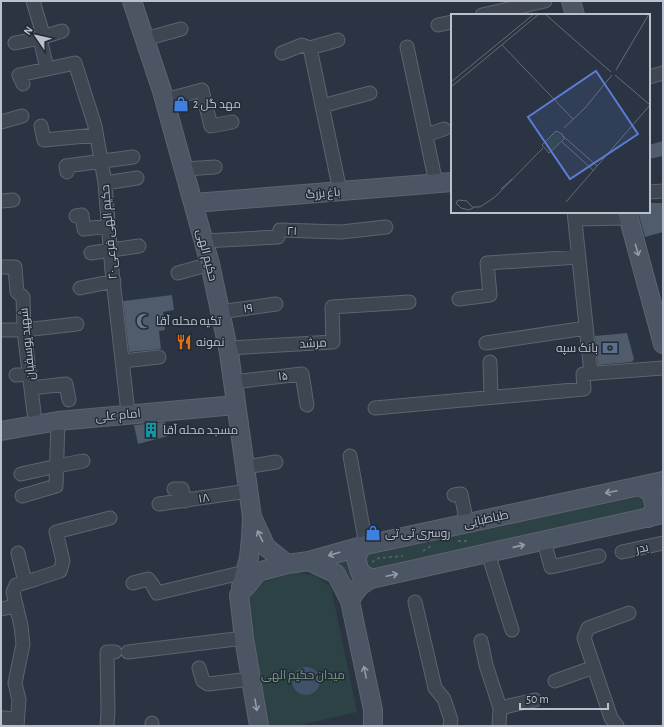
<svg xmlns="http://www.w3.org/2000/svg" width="664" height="727" viewBox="0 0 664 727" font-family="'Alegreya Sans',Cairo,sans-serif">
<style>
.green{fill:#2d4244}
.water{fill:#41516a}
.building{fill:#505b6b}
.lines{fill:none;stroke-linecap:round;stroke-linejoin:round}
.street-casing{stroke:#5c646f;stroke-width:15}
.secondary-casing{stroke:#5c646f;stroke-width:20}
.path{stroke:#4c5f62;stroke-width:2;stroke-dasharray:3 3;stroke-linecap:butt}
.street{stroke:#3e4652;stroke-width:13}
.secondary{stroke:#4c5564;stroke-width:18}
.oneway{stroke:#949ba8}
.labels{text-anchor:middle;stroke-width:3;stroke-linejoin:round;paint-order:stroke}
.poi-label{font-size:12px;fill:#bbc1cc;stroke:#222b37;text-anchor:start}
.street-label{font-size:12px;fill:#bbc1cc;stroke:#222b37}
.park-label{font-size:12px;fill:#749b7d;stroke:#222b37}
.inset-road{fill:none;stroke:#646c79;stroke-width:1}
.view{fill:#5c7cd3;fill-opacity:0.15;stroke:#5c7cd3;stroke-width:2}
.inset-edge{fill:none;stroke:#bbc1cc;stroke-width:2}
</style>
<rect width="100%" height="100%" fill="#2a3442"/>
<path class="green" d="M 638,497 L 643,497 L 650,510 L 370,573 L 363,559 L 367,554 Z
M 353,558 L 356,578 L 351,582 C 345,568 341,567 329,560 Z
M 293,572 L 315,575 L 331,587 L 357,712 L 296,726 L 266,726 L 246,606 L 257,585 Z"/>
<path class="water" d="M292 681a14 14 0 1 1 28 0a14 14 0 1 1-28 0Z"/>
<path class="building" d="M 663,141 L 663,156 L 649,159 L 649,145 Z
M 649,203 L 663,203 L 663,232 L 645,237 L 638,212 L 649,212 Z
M 172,295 L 174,310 L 163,312 L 165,330 L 159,331 L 161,349 L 129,352 L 123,301 Z
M 627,333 L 634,359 L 632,362 L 598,365 L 595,336 Z
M 165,422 L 168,436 L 138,444 L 134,425 Z"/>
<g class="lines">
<defs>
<path id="street" d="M 33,1 L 42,31 L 40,38 L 47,69
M 482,15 L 545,1
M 438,25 L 452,22
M 145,39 L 181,29
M 15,43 L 40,38 L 62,31
M 407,47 L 436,183
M 310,48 L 340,191
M 282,53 L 302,45 L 310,48 L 338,40
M 649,77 L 663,73
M 23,84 L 19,75 L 75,63 L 95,126 L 105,183 L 112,271 L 127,404
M 165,100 L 202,90 L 211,126 L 232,122
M 322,106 L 370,93
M 1,122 L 22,116
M 41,126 L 44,140 L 96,135
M 426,135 L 444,129
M 185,169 L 215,167
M 67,172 L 66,166 L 133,157
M 105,183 L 137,178
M 649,192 L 663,191
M 1,201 L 13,200
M 574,212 L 591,373
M 76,216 L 82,215 L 84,229 L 109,226
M 575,219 L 628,218
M 204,241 L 278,237 L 280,230 L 341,232 L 386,227
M 91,253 L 139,246
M 1,267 L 15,267 L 17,292 L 23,297 L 24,330 L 34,413
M 178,273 L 210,264
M 80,288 L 114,281
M 459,299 L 490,295 L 487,263 L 579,257
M 220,312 L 276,304
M 1,330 L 24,330 L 77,324
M 486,343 L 586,328
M 228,348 L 333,342 L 332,307 L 409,302
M 123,361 L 159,357
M 490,362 L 491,397
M 16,375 L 30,374
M 233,382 L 302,374 L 307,405
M 32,388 L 66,384 L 69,400
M 375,408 L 584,389 L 583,374 L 663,368
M 350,456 L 366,545
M 245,467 L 276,462
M 21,474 L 57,466 L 83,461
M 174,489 L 182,489 L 185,501
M 454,495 L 461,494 L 467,524
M 22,496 L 56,486 L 58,421
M 159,504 L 248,491
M 544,541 L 551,567 L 599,556
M 622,552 L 663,543
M 18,553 L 25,582
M 488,553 L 512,630
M 133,583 L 148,579 L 152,584 L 157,593 L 245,572
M 415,602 L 435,688 L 444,699 L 451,720 L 450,726
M 1,609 L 16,606
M 481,641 L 486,665 L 500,708 L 499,726
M 128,652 L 244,638
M 199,668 L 203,681 L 208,684 L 251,679
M 555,681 L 594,667
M 500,708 L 535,700
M 4,718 L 17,720
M 152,723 L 152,726
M 17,726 L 19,700 L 15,683 L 23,644 L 21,626 L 13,592 L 16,585 L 36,579 L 60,571 L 63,561 L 56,532 L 110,518
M 107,726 L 108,712 L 107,652 L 115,652
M 617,726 L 611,718 L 584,638 L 588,628 L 629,613"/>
<path id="secondary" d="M 132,1 L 162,91 L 210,264 L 229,353 L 252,517
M 571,1 L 575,15
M 194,203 L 452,182
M 627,212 L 663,344
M 1,431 L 58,421 L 236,405
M 641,486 L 652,494 L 655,509 L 648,518
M 362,546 L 356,558 L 360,572 L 371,579
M 309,561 L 366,545 L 663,481
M 241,587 L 249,558 L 251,538 L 252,517 L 266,547 L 287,564
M 350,601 C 356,589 360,585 371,579 L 663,514
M 259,726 L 244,638 L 239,595 L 258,572 L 287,564 L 309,561 L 336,574 L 350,601 L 373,710 L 373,726"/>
</defs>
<use href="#street" class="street-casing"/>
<use href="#secondary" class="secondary-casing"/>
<path class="path" d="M 458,541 L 468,541
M 423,551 L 431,546
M 372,562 L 379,558 L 403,556"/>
<use href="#street" class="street"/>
<use href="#secondary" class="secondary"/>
</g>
<defs><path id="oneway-shaft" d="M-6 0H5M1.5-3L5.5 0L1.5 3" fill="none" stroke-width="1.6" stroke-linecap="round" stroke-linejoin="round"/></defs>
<g class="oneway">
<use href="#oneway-shaft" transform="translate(637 250) rotate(74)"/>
<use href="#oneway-shaft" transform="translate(611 492) rotate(168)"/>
<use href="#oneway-shaft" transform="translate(260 536) rotate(-116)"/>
<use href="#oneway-shaft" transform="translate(519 546) rotate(-13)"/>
<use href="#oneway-shaft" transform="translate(334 554) rotate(164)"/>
<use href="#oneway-shaft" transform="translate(392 575) rotate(-12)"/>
<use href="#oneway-shaft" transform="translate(365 672) rotate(-102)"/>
<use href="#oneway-shaft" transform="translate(256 705) rotate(80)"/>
</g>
<defs>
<symbol id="shop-bare" viewBox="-9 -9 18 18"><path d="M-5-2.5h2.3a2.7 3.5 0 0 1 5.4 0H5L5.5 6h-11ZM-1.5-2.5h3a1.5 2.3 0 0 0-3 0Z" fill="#3f7fe0" stroke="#222b37" stroke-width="2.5" paint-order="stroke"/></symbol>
<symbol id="mosque-bare" viewBox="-9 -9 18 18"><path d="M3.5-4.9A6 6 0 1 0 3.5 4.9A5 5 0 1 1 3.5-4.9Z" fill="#6b7280" stroke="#222b37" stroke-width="2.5" paint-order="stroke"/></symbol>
<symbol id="restaurant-bare" viewBox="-9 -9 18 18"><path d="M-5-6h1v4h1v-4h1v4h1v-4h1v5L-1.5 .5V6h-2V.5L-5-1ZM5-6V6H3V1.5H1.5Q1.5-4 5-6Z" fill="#e8710a" stroke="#222b37" stroke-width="2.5" paint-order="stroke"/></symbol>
<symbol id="bank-bare" viewBox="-9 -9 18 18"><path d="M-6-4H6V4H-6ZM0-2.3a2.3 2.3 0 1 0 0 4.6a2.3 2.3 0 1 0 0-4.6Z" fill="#5c6f8a" stroke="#222b37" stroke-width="2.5" paint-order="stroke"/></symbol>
<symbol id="building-bare" viewBox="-9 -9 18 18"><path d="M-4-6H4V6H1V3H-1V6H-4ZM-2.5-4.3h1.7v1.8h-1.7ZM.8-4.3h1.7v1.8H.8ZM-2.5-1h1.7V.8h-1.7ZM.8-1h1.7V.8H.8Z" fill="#0f9aa8" stroke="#222b37" stroke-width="2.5" paint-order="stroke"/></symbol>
</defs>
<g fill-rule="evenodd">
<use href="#shop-bare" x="170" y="93" width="22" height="22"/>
<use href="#mosque-bare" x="133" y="310" width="22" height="22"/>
<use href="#restaurant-bare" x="173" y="331" width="22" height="22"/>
<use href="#bank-bare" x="599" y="337" width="22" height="22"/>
<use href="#building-bare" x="140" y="419" width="22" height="22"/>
<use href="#shop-bare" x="362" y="522" width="22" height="22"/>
</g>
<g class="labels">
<g class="poi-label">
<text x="193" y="108">مهد گل 2</text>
<text x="156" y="325">تکیه محله آقا</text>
<text x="196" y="346">نمونه</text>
<text x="598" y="352" text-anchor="end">بانک سپه</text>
<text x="163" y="434">مسجد محله آقا</text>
<text x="385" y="537">روسری تی تی</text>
</g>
<g class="street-label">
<text transform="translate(323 193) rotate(-5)" y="4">باغ بزرگ</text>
<text transform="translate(292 231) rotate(2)" y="4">۲۱</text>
<text transform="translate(109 232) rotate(-95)" y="4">حکیم الهی فرعی ۲۰</text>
<text transform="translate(207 255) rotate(76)" y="4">حکیم الهی</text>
<text transform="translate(248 308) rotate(-8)" y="4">۱۹</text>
<text transform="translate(313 343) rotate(-3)" y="4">مرشد</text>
<text transform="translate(27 344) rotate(-96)" y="4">شهید یوسفیان</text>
<text transform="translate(283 376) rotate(-7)" y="4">۱۵</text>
<text transform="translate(118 415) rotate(-5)" y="4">امام علی</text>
<text transform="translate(204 498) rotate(-9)" y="4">۱۸</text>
<text transform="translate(486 519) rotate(-12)" y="4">طباطبایی</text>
<text transform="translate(642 548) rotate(-12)" y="4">بدر</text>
</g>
<g class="park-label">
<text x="303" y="679">میدان حکیم الهی</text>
</g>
</g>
<g transform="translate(451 14)">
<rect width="199" height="199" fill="#2a3442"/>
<path d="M 104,119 L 110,121 L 111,125 L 101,136 L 94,129 Z" fill="#2d4244"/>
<path class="inset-road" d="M 94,0 L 160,58M 51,31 L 122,105M 165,56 L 198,0M 164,61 L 199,91M 0,68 L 83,0M 0,73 L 88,0M 113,114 L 134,94 L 161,61M 105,117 L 111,120 L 113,125 L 98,139 L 91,131 ZM 112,122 L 146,152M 111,128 L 142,156M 50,175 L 61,165M 7,186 L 16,187 L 22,194 L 18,196 L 10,194 L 5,189 ZM 115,188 L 199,91M 22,193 L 29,193 L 44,183 L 92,134"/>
<path class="view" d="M 145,57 L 187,120 L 119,165 L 77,103 Z"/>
<rect width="199" height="199" class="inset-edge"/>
</g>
<rect width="664" height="727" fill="none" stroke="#bbc1cc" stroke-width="4"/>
<g transform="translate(36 36) rotate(304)" stroke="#222b37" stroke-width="3" paint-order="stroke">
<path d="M0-3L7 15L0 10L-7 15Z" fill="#bbc1cc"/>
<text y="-6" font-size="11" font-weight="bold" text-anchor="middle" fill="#bbc1cc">N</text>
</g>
<path d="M520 703v6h88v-6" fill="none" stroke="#bbc1cc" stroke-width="2"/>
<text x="526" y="703" font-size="12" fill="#bbc1cc" stroke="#222b37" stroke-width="3" paint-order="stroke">50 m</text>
</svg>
